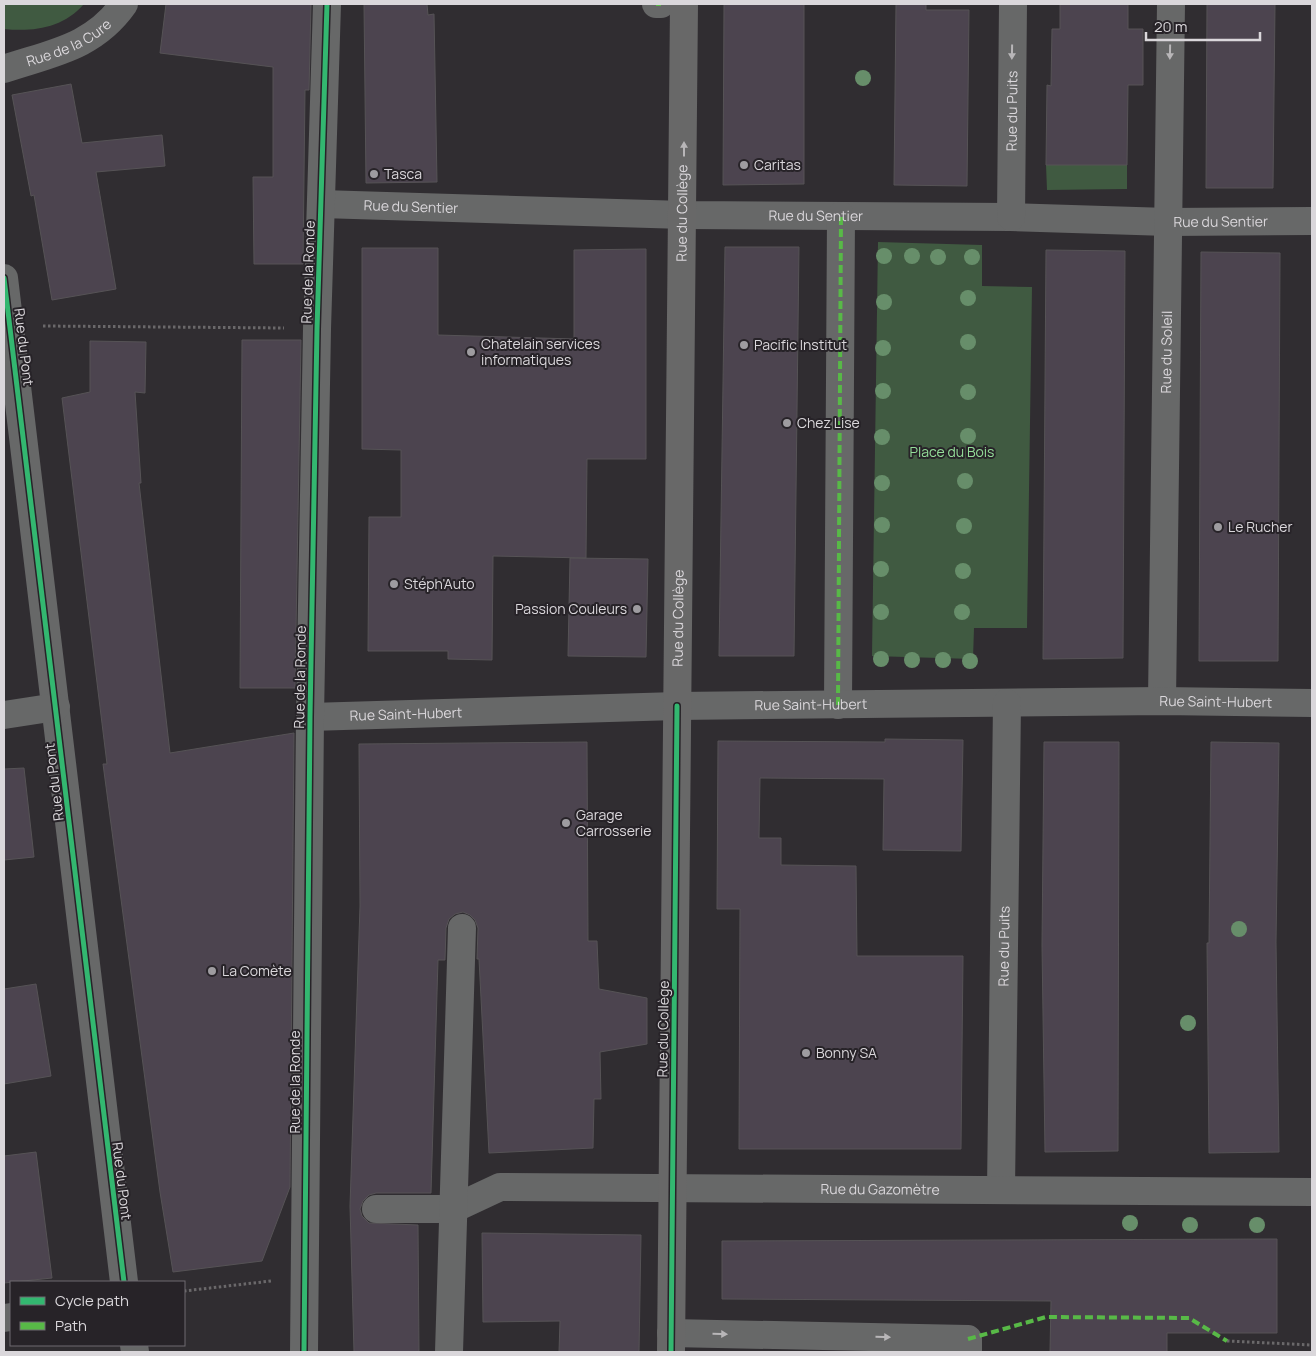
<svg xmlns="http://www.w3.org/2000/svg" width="1316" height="1356" viewBox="0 0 1316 1356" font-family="Manrope,sans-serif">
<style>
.green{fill:#405a41}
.building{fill:#4c444f;stroke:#565356}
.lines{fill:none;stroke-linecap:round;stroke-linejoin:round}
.path{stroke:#6a686a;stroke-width:3;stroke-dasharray:2.5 2.5;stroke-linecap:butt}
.minor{stroke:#676868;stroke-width:28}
.major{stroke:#686868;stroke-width:28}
.quiet{stroke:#58b947;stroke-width:4;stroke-dasharray:8 4;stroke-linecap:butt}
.cycleway-casing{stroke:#272328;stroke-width:8}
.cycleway{stroke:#33b770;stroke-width:5}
.tree{fill:#678e6a}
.oneway{fill:#b8b6b8}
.poi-dot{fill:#9e9ca0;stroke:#272328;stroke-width:2}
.labels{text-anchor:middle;stroke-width:4;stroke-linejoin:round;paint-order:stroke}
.street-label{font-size:14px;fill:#dad7db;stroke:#272328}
.poi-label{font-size:14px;fill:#dad7db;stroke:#272328;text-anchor:start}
.park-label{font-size:14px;fill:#94dd99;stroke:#272328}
</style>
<rect width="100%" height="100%" fill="#302d31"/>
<path class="green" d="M 4,4 L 84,4 C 63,28 34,32 4,29 Z
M 1046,165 L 1127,165 L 1127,189 L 1047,190 Z
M 878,242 L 982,245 L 982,286 L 1032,287 L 1027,628 L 974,628 L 973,659 L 872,656 Z"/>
<path class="building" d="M 166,4 L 311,4 L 309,90 L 305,90 L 303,264 L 254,264 L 253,177 L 273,177 L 273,67 L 160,53 Z
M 364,4 L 427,4 L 428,15 L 434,14 L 437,182 L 366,183 Z
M 724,4 L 804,4 L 804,184 L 723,185 Z
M 896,4 L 926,4 L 926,10 L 969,10 L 967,186 L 894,185 Z
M 1060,4 L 1128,4 L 1128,29 L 1143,29 L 1143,85 L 1128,85 L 1127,165 L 1046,165 L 1047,85 L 1051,86 L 1052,29 L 1060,29 Z
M 1207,4 L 1275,4 L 1273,188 L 1206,188 Z
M 71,84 L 82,143 L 162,135 L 165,166 L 96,172 L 116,289 L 52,300 L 34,195 L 31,196 L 12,95 Z
M 725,247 L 799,247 L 794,656 L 719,656 Z
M 362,248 L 438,248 L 438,335 L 574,339 L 574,250 L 646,249 L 646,459 L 587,459 L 586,558 L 493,556 L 492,660 L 448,659 L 448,651 L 368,651 L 369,517 L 401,517 L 401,450 L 362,449 Z
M 1046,250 L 1125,251 L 1123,658 L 1043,659 Z
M 1201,252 L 1280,253 L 1278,661 L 1199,661 Z
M 242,340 L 301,340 L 295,688 L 240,688 Z
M 90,341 L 146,342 L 145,393 L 135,392 L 141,483 L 139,483 L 170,753 L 294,733 L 290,1187 L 262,1261 L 173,1272 L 160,1192 L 103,764 L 107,764 L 62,398 L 90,392 Z
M 570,558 L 648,559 L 646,657 L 568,656 Z
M 885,739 L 963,740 L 961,851 L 883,850 L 884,779 L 760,778 L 759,838 L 781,838 L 781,865 L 856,866 L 857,956 L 963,956 L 961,1149 L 739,1149 L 740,909 L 717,909 L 718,741 L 885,742 Z
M 587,742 L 588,941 L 597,941 L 599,989 L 647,998 L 647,1044 L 600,1052 L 601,1099 L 594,1099 L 593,1148 L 489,1153 L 479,959 L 477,959 L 478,928 L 475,920 L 470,915 L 463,912 L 455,914 L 449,919 L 446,928 L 445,960 L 438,960 L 431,1193 L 376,1193 L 369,1195 L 363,1201 L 360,1209 L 362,1216 L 369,1223 L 418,1225 L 419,1352 L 354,1352 L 350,1206 L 360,906 L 359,744 Z
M 1044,742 L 1119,742 L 1118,1151 L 1045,1152 L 1042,945 Z
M 1211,742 L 1279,743 L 1276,942 L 1279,1152 L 1209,1153 L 1207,943 L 1209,943 Z
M 24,768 L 34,857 L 4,860 L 4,769 Z
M 36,984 L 51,1076 L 4,1084 L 4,989 Z
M 36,1152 L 52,1278 L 4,1283 L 4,1156 Z
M 482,1233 L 641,1235 L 639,1352 L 559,1352 L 560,1321 L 483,1322 Z
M 1277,1239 L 1277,1333 L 1167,1333 L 1167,1352 L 1050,1352 L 1051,1301 L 722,1299 L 722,1241 Z"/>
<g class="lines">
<path class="path" d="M 43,326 L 284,328
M 184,1291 L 271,1281
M 1227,1341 L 1312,1345"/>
<g class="minor">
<path d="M 656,4 L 661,4"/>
<path id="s1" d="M 4,69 C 51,53 93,48 124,4"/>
<path id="s2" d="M 321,204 L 684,215 L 1011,217 L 1168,222 L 1312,221"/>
<path id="s3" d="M 1011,217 L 1013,4"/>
<path d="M 4,278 L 124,1282"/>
<path id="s4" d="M 1162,701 L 1171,4"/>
<path d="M 838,705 L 841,216"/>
<path d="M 4,715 L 56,707"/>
<path id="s5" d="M 310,717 L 677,706 L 1162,701 L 1312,703"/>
<path id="s6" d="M 1001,1190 L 1007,703"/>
<path id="s7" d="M 376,1209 L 453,1209 L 500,1187 L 1312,1192"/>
<path d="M 4,1318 L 11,1317"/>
<path d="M 671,1333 L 968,1339 L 968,1352"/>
<path d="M 134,1345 L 135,1352"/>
<path d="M 304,1352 L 310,717 L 317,329 L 327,4"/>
<path d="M 449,1352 L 462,928"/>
</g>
<path class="major" id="s8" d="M 671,1352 L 684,4"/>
<path class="quiet" d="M 656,4 L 661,4
M 838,705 L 841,216
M 968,1339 L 1046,1317 L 1189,1318 L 1227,1341"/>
<defs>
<path id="cycleway" d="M 4,278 L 124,1282
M 304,1352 L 310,717 L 317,329 L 327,4
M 671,1352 L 677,706"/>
</defs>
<use href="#cycleway" class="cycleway-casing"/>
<use href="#cycleway" class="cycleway"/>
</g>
<g class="tree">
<circle cx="863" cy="78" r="8"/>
<circle cx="884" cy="256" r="8"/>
<circle cx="912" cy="256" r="8"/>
<circle cx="938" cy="257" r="8"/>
<circle cx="972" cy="257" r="8"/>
<circle cx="968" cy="298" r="8"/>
<circle cx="884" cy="302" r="8"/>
<circle cx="968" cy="342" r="8"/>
<circle cx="883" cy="348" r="8"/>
<circle cx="883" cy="391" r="8"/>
<circle cx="968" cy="392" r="8"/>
<circle cx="968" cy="436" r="8"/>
<circle cx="882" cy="437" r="8"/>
<circle cx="965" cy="481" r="8"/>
<circle cx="882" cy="483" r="8"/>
<circle cx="882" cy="525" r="8"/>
<circle cx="964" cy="526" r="8"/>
<circle cx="881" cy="569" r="8"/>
<circle cx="963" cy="571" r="8"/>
<circle cx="881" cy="612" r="8"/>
<circle cx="962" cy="612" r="8"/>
<circle cx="881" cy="659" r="8"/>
<circle cx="912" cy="660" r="8"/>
<circle cx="943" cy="660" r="8"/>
<circle cx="970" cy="661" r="8"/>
<circle cx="1239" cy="929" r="8"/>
<circle cx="1188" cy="1023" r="8"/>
<circle cx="1130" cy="1223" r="8"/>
<circle cx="1190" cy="1225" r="8"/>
<circle cx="1257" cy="1225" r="8"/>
</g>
<defs><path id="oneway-solid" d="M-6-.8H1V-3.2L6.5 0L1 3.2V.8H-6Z" transform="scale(1.25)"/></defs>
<g class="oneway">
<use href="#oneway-solid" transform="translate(1012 52) rotate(91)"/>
<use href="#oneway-solid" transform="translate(1170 52) rotate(91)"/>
<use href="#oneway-solid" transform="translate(684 149) rotate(-90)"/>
<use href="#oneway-solid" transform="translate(720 1334) rotate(1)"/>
<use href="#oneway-solid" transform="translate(883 1337) rotate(1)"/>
</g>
<g class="poi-dot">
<circle cx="744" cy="165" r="5"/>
<circle cx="374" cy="174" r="5"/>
<circle cx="744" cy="345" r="5"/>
<circle cx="471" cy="352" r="5"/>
<circle cx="787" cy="423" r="5"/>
<circle cx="1218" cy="527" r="5"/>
<circle cx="394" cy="584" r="5"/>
<circle cx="637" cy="609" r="5"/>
<circle cx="566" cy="823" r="5"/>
<circle cx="212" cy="971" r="5"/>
<circle cx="806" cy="1053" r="5"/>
</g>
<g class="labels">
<g class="street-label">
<text dy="5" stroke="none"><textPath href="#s1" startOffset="70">Rue de la Cure</textPath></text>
<text dy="5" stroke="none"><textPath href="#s3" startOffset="106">Rue du Puits</textPath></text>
<text dy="5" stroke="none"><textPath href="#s2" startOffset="90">Rue du Sentier</textPath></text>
<text dy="5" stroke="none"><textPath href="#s8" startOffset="1139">Rue du Collège</textPath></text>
<text dy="5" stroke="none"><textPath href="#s2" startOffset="495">Rue du Sentier</textPath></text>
<text dy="5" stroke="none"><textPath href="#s2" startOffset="900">Rue du Sentier</textPath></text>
<text transform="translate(308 272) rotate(-88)" y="5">Rue de la Ronde</text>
<text transform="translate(24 347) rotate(83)" y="5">Rue du Pont</text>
<text dy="5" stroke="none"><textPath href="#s4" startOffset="349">Rue du Soleil</textPath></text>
<text dy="5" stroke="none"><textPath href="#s8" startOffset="734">Rue du Collège</textPath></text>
<text transform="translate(300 677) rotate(-89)" y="5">Rue de la Ronde</text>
<text dy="5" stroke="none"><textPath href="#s5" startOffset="906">Rue Saint-Hubert</textPath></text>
<text dy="5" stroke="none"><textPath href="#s5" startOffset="501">Rue Saint-Hubert</textPath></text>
<text dy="5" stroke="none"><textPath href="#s5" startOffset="96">Rue Saint-Hubert</textPath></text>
<text transform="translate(54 782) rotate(-97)" y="5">Rue du Pont</text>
<text dy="5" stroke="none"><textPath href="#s6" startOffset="244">Rue du Puits</textPath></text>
<text transform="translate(663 1029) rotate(-89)" y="5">Rue du Collège</text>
<text transform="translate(295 1082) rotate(-90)" y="5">Rue de la Ronde</text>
<text transform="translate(122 1181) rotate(83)" y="5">Rue du Pont</text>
<text dy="5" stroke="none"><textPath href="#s7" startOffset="509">Rue du Gazomètre</textPath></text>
</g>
<g class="poi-label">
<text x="754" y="170">Caritas</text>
<text x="384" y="179">Tasca</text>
<text x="481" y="349">Chatelain services<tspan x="481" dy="16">informatiques</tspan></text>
<text x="754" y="350">Pacific Institut</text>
<text x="797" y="428">Chez Lise</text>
<text x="1228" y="532">Le Rucher</text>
<text x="404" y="589">Stéph'Auto</text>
<text x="627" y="614" text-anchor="end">Passion Couleurs</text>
<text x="576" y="820">Garage<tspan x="576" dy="16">Carrosserie</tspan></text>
<text x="222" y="976">La Comète</text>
<text x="816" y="1058">Bonny SA</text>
</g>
<g class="park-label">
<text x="952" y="457">Place du Bois</text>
</g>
</g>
<rect width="1316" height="1356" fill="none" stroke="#dad7db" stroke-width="10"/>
<rect x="10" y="1281" width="175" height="65" fill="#272328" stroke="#6f6b70"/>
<rect x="20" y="1297" width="25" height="8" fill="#33b770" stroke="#6f6b70"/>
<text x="55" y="1306" font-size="15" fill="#dad7db">Cycle path</text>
<rect x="20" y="1322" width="25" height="8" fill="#58b947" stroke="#6f6b70"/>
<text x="55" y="1331" font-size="15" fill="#dad7db">Path</text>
<path d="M1146 32v8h114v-8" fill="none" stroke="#dad7db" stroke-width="2.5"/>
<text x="1154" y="32" font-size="15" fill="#dad7db" stroke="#272328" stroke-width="4" paint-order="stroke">20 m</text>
</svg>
